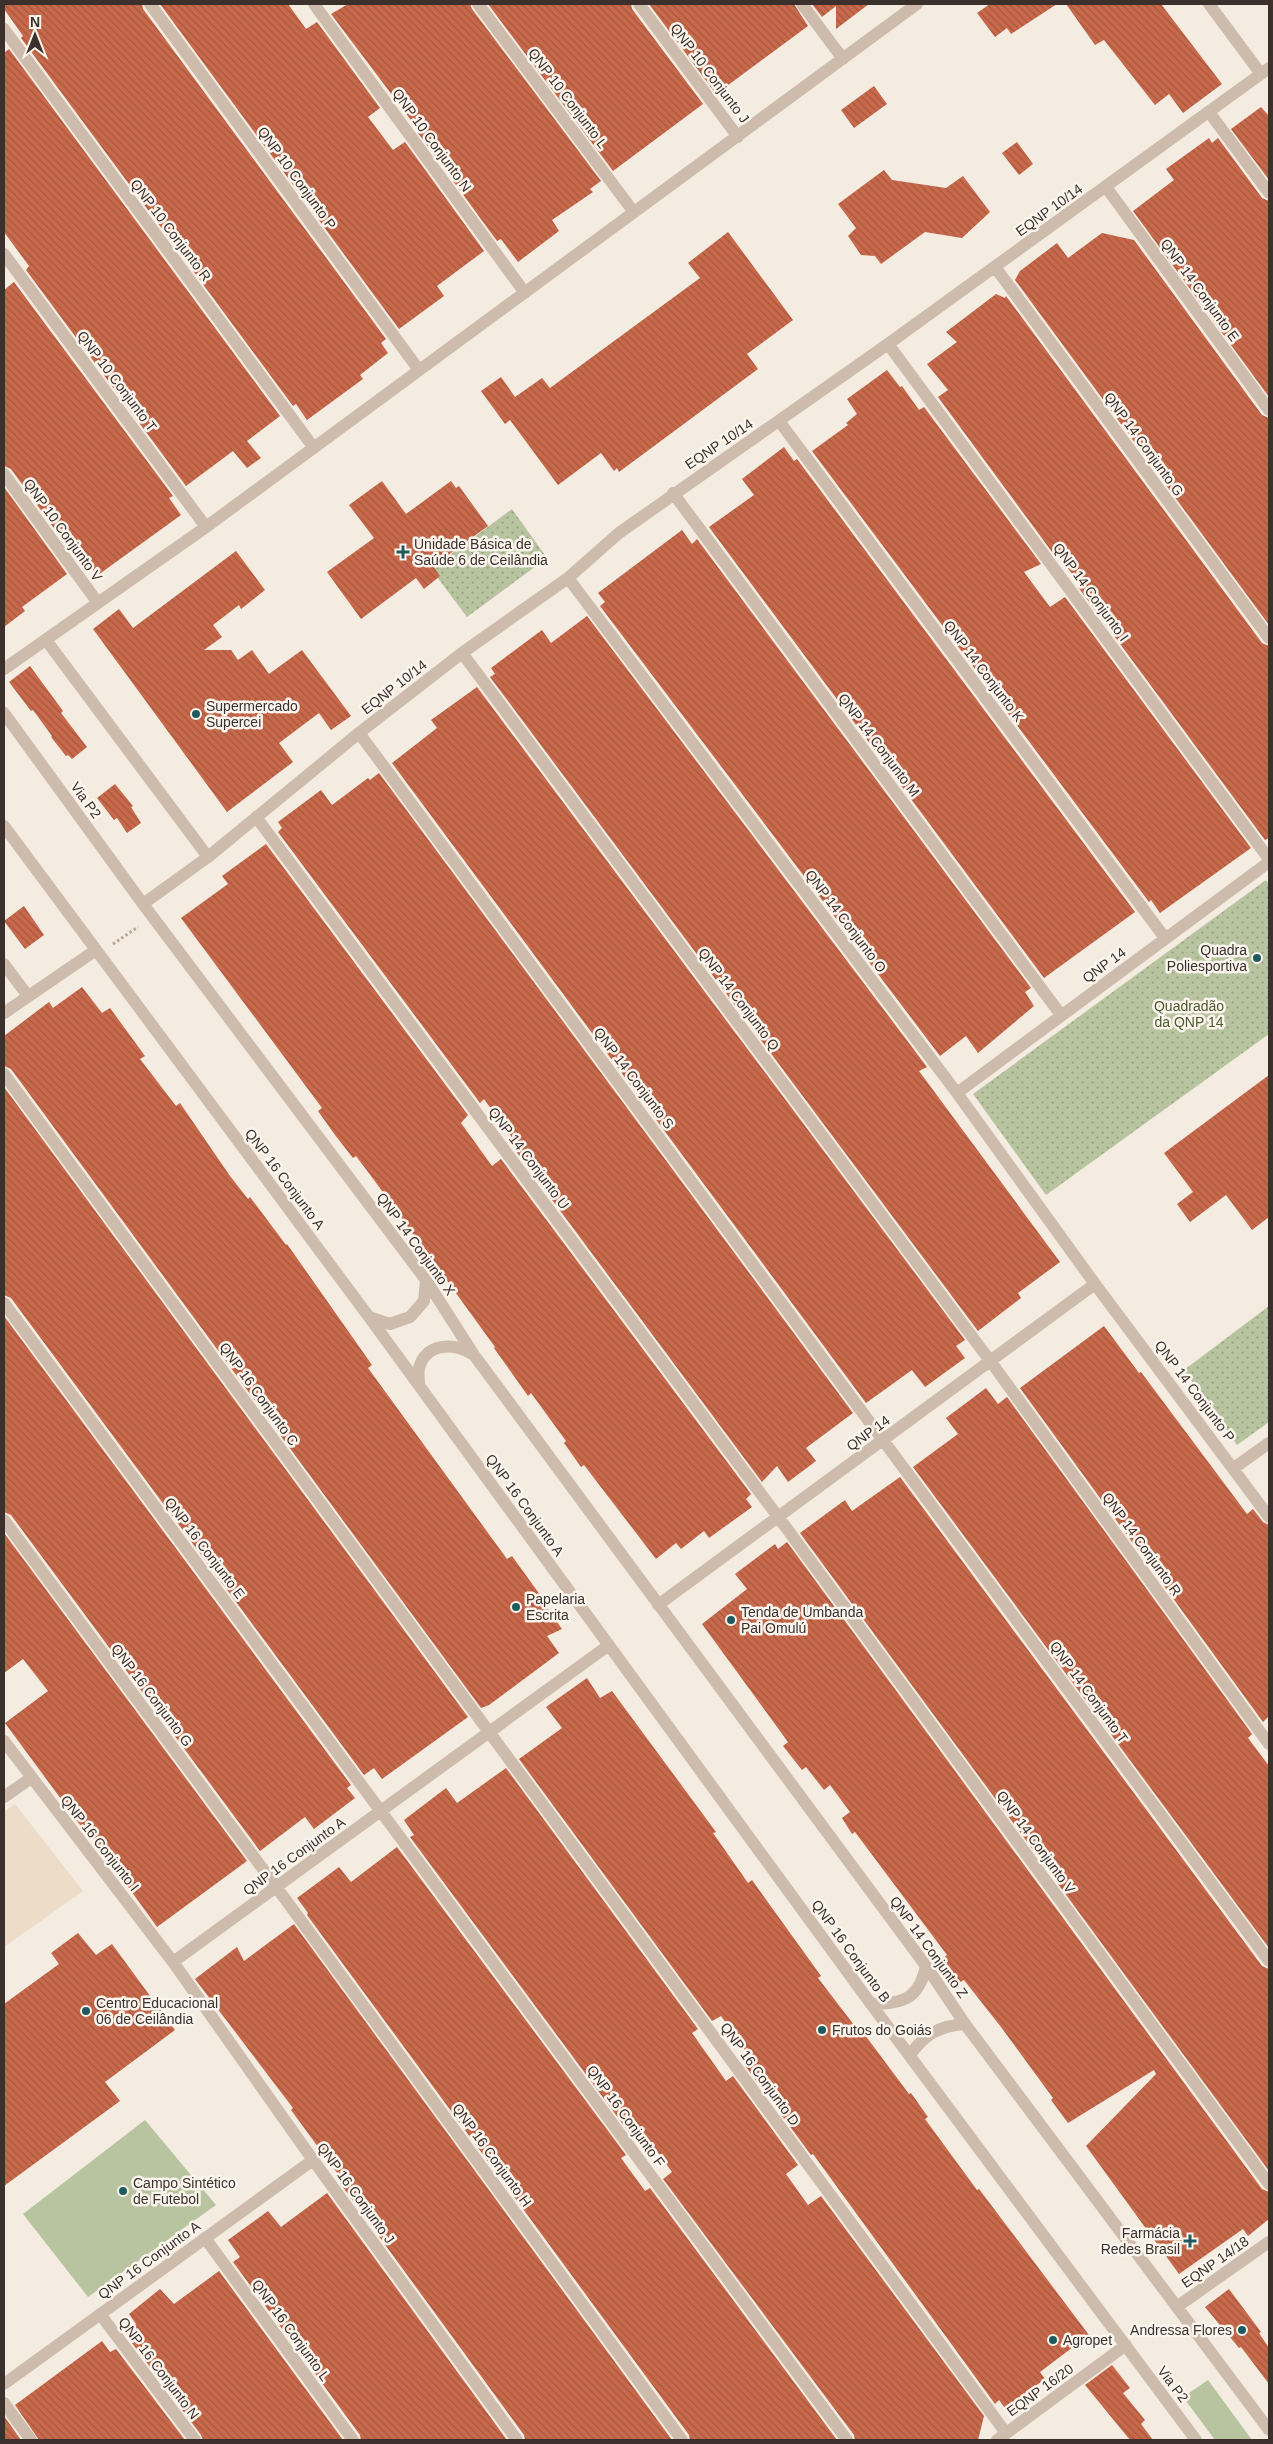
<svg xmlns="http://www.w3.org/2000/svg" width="1273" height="2444" viewBox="0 0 1273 2444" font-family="Helvetica,sans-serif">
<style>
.grass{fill:#b8c4a0}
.park{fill:url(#park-dots)}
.plaza{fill:#ecdcc8}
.building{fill:url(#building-back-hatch)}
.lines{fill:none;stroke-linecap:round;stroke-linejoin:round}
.path{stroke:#b9a596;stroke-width:3;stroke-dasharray:2.5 2.5;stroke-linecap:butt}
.minor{stroke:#cdbbac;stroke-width:12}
.poi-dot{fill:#1f5a5e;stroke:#fbf5ee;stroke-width:2}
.labels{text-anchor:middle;stroke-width:5;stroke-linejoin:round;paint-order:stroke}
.street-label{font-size:14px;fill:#3b302b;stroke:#fbf5ee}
.poi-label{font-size:14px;fill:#3b302b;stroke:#fbf5ee;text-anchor:start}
.park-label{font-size:14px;fill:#4a5a2e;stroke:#fbf5ee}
</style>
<defs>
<pattern id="park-dots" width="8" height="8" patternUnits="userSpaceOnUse" patternTransform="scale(1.25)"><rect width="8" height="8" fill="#b8c4a0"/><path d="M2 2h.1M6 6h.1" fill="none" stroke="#97a083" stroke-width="1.8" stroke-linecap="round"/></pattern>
<pattern id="building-back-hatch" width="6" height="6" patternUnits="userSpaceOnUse" patternTransform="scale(1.25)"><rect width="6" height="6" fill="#c8694b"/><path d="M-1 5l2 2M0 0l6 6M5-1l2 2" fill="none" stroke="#a4573f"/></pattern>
</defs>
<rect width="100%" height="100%" fill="#f4ebe1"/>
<path class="grass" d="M 145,2120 L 216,2205 L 88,2297 L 23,2214 Z
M 1208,2380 L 1252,2440 L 1215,2440 L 1183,2397 Z"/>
<path class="park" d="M 512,509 L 547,558 L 467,617 L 431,569 Z
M 1266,880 L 1269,884 L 1269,1034 L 1046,1195 L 973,1094 Z
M 1269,1306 L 1269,1422 L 1237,1445 L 1184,1370 Z"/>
<path class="plaza" d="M 15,1804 L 83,1891 L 4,1947 L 4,1812 Z"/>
<path class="building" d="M 4,4 L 142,4 L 143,9 L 386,339 L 381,343 L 388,353 L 360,375 L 363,379 L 307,420 L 296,404 L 293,406 L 21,38 L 23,36 L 4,9 Z
M 160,4 L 288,4 L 306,29 L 317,22 L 380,108 L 368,117 L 393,150 L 405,142 L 484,251 L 437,286 L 444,296 L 399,329 Z
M 348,4 L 470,4 L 472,9 L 601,181 L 590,189 L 593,192 L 552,220 L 559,231 L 518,262 L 501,239 L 497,241 L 418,133 L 420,132 L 331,14 Z
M 488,4 L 631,4 L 632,9 L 703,104 L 613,171 Z
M 649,4 L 794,4 L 808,26 L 716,94 Z
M 812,4 L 869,4 L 836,29 L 836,6 L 822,17 Z
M 990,4 L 1057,4 L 1011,34 L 1007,28 L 995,37 L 977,13 Z
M 1066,4 L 1161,4 L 1222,84 L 1183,113 L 1169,94 L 1155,105 L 1104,40 L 1095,45 Z
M 9,49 L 280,416 L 247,441 L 261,458 L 247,468 L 233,451 L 186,486 L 26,270 L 29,266 L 4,232 L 4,53 Z
M 874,86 L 887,104 L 854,128 L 841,110 Z
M 1261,107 L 1269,116 L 1269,180 L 1231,129 Z
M 1209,138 L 1212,143 L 1218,138 L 1262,198 L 1269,201 L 1269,397 L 1133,211 L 1174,180 L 1166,169 Z
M 1017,142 L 1033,164 L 1019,175 L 1002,153 Z
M 884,170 L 892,180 L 946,188 L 963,176 L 990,212 L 962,238 L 925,232 L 881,264 L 875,256 L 861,255 L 848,236 L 856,228 L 838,204 Z
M 728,232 L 793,320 L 747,354 L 758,369 L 619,472 L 617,468 L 614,471 L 601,453 L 558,485 L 510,420 L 505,424 L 481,391 L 501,377 L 515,397 L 542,378 L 550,388 L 700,278 L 688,263 Z
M 1102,233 L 1134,240 L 1262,415 L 1269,418 L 1269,625 L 1015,280 L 1020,271 L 1057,243 L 1068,258 Z
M 14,282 L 173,496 L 169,498 L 181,515 L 98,575 L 84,561 L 80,564 L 11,469 L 4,466 L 4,290 Z
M 996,294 L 1005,298 L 1006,296 L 1262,643 L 1269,646 L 1269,838 L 1265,840 L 1078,587 L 1081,586 L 1058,555 L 1055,556 L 938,397 L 948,390 L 927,364 L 957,342 L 946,332 Z
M 887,370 L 900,387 L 902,386 L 919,410 L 924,407 L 1041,564 L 1024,572 L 1050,607 L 1065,597 L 1251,848 L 1160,913 L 1151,900 L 1149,902 L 812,451 L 848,425 L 846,423 L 857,414 L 847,399 Z
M 784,447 L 794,461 L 797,459 L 1135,912 L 1044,978 L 709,527 L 754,495 L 742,479 Z
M 382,481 L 406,514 L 451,481 L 456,488 L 459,486 L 488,526 L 433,566 L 440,576 L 424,589 L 416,578 L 361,619 L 327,572 L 374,538 L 349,505 Z
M 4,487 L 67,574 L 22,607 L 25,611 L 4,627 Z
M 682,530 L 692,544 L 697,539 L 1031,988 L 1025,992 L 1034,1006 L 978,1053 L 966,1036 L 940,1056 L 600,606 L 605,602 L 598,593 Z
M 236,551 L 265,590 L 241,609 L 239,605 L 213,625 L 222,637 L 204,650 L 231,650 L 238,660 L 252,650 L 269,674 L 302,650 L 351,716 L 331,730 L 319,713 L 279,743 L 293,762 L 227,812 L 93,629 L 119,609 L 133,628 Z
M 587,616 L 927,1067 L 919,1071 L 1060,1262 L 1018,1293 L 1021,1298 L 978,1331 L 490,677 L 495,674 L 491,668 L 542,630 L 551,643 Z
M 30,666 L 63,711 L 61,713 L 87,747 L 72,759 L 68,755 L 66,756 L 51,737 L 52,736 L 33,710 L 31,711 L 9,682 Z
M 477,687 L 965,1340 L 956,1346 L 965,1358 L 925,1387 L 912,1370 L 866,1403 L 392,763 L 437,728 L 431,720 Z
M 379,773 L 853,1413 L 806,1448 L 816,1461 L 788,1482 L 777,1466 L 762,1482 L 515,1150 L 519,1147 L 484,1099 L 480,1103 L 278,832 L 282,828 L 278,822 L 321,790 L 332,805 L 368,778 L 370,780 Z
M 115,784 L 133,806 L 131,807 L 141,823 L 127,833 L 117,818 L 114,820 L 97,798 Z
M 266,844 L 468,1115 L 461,1123 L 492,1166 L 501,1159 L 751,1494 L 746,1499 L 752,1507 L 709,1538 L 704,1531 L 681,1549 L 676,1543 L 656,1559 L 584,1465 L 581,1467 L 564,1443 L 566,1441 L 531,1393 L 528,1396 L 494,1348 L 495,1347 L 374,1180 L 356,1156 L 353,1158 L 335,1135 L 318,1111 L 322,1108 L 181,918 L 228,884 L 222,876 Z
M 24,906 L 44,935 L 25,949 L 4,921 Z
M 82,987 L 102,1013 L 110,1008 L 145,1056 L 140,1059 L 176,1106 L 180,1103 L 230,1176 L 248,1199 L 250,1197 L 286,1245 L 287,1244 L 372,1365 L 368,1368 L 507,1559 L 512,1556 L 546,1603 L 544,1604 L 562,1629 L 547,1636 L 559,1653 L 489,1705 L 481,1708 L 11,1069 L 4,1066 L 4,1036 L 49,1002 L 53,1008 Z
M 1269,1075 L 1269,1217 L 1252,1230 L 1226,1195 L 1190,1222 L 1177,1204 L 1193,1192 L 1164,1153 Z
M 4,1087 L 468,1717 L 382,1779 L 374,1768 L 364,1775 L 11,1298 L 4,1295 Z
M 4,1316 L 351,1785 L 347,1788 L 355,1798 L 314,1829 L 305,1817 L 260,1851 L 11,1515 L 4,1512 Z
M 1104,1326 L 1139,1373 L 1141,1372 L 1247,1514 L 1253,1509 L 1263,1522 L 1269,1525 L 1269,1716 L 1263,1722 L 1020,1388 Z
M 986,1388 L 998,1404 L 1007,1397 L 1252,1734 L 1248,1738 L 1269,1766 L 1269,1948 L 913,1467 L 958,1434 L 946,1418 Z
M 900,1477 L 1262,1966 L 1269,1969 L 1269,2171 L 800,1533 L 845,1500 L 852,1511 Z
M 4,1533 L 247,1861 L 157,1927 L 88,1831 L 86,1833 L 5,1723 L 48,1691 L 23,1659 L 4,1673 Z
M 787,1542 L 1262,2189 L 1269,2192 L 1269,2219 L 1248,2236 L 1243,2229 L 1179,2274 L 1086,2146 L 1156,2074 L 1154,2070 L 1068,2123 L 1051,2100 L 1053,2098 L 1001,2027 L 964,1980 L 960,1982 L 942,1959 L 947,1955 L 855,1832 L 852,1834 L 842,1818 L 850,1812 L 830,1785 L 824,1790 L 806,1767 L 802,1770 L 783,1746 L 788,1742 L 702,1624 L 747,1589 L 735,1574 L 775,1544 L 778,1549 Z
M 587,1678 L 600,1698 L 612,1691 L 716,1832 L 713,1833 L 748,1883 L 752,1880 L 821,1976 L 818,1978 L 854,2025 L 856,2023 L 909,2094 L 911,2093 L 928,2117 L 925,2119 L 977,2190 L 979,2189 L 1089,2335 L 1040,2372 L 1045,2379 L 1005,2408 L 999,2400 L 995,2404 L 813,2154 L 811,2155 L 746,2067 L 753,2062 L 721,2016 L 712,2021 L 519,1759 L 562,1728 L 546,1707 Z
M 506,1768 L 698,2029 L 692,2033 L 726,2081 L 733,2076 L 798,2165 L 786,2174 L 808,2205 L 821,2196 L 984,2416 L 978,2440 L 855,2440 L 854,2435 L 663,2179 L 672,2172 L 648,2139 L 639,2146 L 410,1837 L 414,1835 L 404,1820 L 446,1788 L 457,1803 Z
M 397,1847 L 626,2155 L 621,2158 L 645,2191 L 650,2188 L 837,2440 L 690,2440 L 689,2435 L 307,1915 L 308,1913 L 297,1898 L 339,1867 L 351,1882 Z
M 294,1924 L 672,2440 L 525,2440 L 524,2435 L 340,2183 L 343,2181 L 291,2110 L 293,2108 L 195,1979 L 237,1947 L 244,1961 Z
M 78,1933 L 96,1955 L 112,1944 L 175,2030 L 105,2082 L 120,2101 L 4,2186 L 4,2004 L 59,1964 L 51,1953 Z
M 327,2193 L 507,2440 L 361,2440 L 360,2435 L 233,2262 L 240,2257 L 228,2240 L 268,2211 L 281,2227 Z
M 219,2271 L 343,2440 L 203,2440 L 201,2435 L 129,2339 L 139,2332 L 134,2326 L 136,2324 L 129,2314 L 160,2289 L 174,2304 Z
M 1229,2289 L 1261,2332 L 1259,2333 L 1269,2348 L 1269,2384 L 1241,2347 L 1239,2348 L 1205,2307 Z
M 102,2341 L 110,2352 L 116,2349 L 185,2440 L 39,2440 L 15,2405 Z
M 1112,2365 L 1130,2388 L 1123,2393 L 1145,2420 L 1141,2424 L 1153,2440 L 1130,2440 L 1085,2385 Z
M 4,2416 L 21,2440 L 4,2440 Z"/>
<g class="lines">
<path class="path" d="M 113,944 L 138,927"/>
<path class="minor" d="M 150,4 L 419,370
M 314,4 L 525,293
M 478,4 L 633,211
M 639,4 L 738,137
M 802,4 L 843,59
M 1209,4 L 1261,74
M 4,29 L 314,448
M 1209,112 L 1269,193
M 1106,187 L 1269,410
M 4,254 L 206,527
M 995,267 L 1269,638
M 888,344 L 1269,859
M 779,421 L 1165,938
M 4,474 L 98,603
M 673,493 L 1061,1015
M 568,578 L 957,1093 L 1095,1284 L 1269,1517
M 46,640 L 208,857
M 462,653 L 991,1362 L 1269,1744
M 4,669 L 206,527 L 917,4
M 4,713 L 143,904 L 426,1280 L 474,1355 L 926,1966 L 965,2024 L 1269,2430
M 359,733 L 1269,1961
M 256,817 L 779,1518 L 1269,2184
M 4,826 L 369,1317 L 871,2004 L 1196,2440
M 143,904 L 208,857 L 359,733 L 462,653 L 568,578 L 619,533 L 888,344 L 1269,68
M 4,964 L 28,996
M 4,1013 L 96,950
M 4,1074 L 1006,2433
M 957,1093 L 1269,862
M 4,1303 L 847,2440
M 369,1317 L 390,1324 L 410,1317 L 424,1301 L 426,1280
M 419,1385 C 419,1380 418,1373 419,1368 C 426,1343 454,1342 472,1354
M 1234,1468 L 1269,1443
M 4,1520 L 277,1888 L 682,2440
M 658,1605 L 1095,1284
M 4,1741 L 173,1962 L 313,2160 L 517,2440
M 4,1797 L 31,1778
M 173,1962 L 609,1645
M 871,2004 C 903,2004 919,1999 926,1966
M 910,2055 C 925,2034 939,2026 965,2024
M 205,2238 L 353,2440
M 1178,2306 L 1269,2242
M 100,2314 L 195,2440
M 4,2384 L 313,2160
M 4,2403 L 31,2440
M 997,2440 L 1126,2345"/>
</g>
<g class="poi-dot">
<path d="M400.5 544.5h5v5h5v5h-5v5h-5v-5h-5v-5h5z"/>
<circle cx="196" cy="714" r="5"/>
<circle cx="1257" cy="958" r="5"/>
<circle cx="516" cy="1607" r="5"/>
<circle cx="731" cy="1620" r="5"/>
<circle cx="86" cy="2011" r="5"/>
<circle cx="822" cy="2030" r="5"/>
<circle cx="123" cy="2191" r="5"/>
<path d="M1187.5 2233.5h5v5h5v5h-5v5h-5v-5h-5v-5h5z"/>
<circle cx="1242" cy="2330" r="5"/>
<circle cx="1053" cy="2340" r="5"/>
</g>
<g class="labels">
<g class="street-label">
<text transform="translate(710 73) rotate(53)" y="5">QNP 10 Conjunto J</text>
<text transform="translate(568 98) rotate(53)" y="5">QNP 10 Conjunto L</text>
<text transform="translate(432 140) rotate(54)" y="5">QNP 10 Conjunto N</text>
<text transform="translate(297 178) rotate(54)" y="5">QNP 10 Conjunto P</text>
<text transform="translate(1049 210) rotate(-36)" y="5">EQNP 10/14</text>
<text transform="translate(171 230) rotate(53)" y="5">QNP 10 Conjunto R</text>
<text transform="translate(1200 290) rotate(54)" y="5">QNP 14 Conjunto E</text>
<text transform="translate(117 381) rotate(53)" y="5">QNP 10 Conjunto T</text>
<text transform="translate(719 444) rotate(-34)" y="5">EQNP 10/14</text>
<text transform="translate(1144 444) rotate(54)" y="5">QNP 14 Conjunto G</text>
<text transform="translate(63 530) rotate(54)" y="5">QNP 10 Conjunto V</text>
<text transform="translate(1091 592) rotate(54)" y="5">QNP 14 Conjunto I</text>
<text transform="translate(984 671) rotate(53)" y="5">QNP 14 Conjunto K</text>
<text transform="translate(394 687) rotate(-38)" y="5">EQNP 10/14</text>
<text transform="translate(879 745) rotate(53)" y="5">QNP 14 Conjunto M</text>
<text transform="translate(86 800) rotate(54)" y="5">Via P2</text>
<text transform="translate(846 921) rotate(53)" y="5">QNP 14 Conjunto O</text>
<text transform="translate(1104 965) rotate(-36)" y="5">QNP 14</text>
<text transform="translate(739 999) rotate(53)" y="5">QNP 14 Conjunto Q</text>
<text transform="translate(634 1078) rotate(53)" y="5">QNP 14 Conjunto S</text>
<text transform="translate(529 1158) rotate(53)" y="5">QNP 14 Conjunto U</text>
<text transform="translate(285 1179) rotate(53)" y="5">QNP 16 Conjunto A</text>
<text transform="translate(416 1244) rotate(54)" y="5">QNP 14 Conjunto X</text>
<text transform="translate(1195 1391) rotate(53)" y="5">QNP 14 Conjunto P</text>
<text transform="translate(259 1394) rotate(54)" y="5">QNP 16 Conjunto C</text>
<text transform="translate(868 1433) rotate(-36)" y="5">QNP 14</text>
<text transform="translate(525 1505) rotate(54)" y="5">QNP 16 Conjunto A</text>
<text transform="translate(1142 1544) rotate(54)" y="5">QNP 14 Conjunto R</text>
<text transform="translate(205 1548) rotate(53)" y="5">QNP 16 Conjunto E</text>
<text transform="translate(1089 1692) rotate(54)" y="5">QNP 14 Conjunto T</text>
<text transform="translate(152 1695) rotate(53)" y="5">QNP 16 Conjunto G</text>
<text transform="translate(1036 1842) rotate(54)" y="5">QNP 14 Conjunto V</text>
<text transform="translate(100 1843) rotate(52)" y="5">QNP 16 Conjunto I</text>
<text transform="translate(294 1856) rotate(-36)" y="5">QNP 16 Conjunto A</text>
<text transform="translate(929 1947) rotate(54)" y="5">QNP 14 Conjunto Z</text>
<text transform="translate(851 1951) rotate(54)" y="5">QNP 16 Conjunto B</text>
<text transform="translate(760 2074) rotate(54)" y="5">QNP 16 Conjunto D</text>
<text transform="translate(626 2116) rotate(54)" y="5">QNP 16 Conjunto F</text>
<text transform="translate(492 2155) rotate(54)" y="5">QNP 16 Conjunto H</text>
<text transform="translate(356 2193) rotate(54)" y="5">QNP 16 Conjunto J</text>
<text transform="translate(149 2260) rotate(-36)" y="5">QNP 16 Conjunto A</text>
<text transform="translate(1215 2262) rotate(-35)" y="5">EQNP 14/18</text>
<text transform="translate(291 2330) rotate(54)" y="5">QNP 16 Conjunto L</text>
<text transform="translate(159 2368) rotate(53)" y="5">QNP 16 Conjunto N</text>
<text transform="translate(1173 2384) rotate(53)" y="5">Via P2</text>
<text transform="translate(1040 2390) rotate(-36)" y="5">EQNP 16/20</text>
</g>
<g class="poi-label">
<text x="414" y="549">Unidade Básica de<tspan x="414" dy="16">Saúde 6 de Ceilândia</tspan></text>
<text x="206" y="711">Supermercado<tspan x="206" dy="16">Supercei</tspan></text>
<text x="1247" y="955" text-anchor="end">Quadra<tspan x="1247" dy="16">Poliesportiva</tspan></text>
<text x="526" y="1604">Papelaria<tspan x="526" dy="16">Escrita</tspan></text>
<text x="741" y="1617">Tenda de Umbanda<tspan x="741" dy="16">Pai Omulú</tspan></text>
<text x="96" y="2008">Centro Educacional<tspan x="96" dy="16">06 de Ceilândia</tspan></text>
<text x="832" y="2035">Frutos do Goiás</text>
<text x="133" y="2188">Campo Sintético<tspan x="133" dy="16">de Futebol</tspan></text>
<text x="1180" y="2238" text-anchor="end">Farmácia<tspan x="1180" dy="16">Redes Brasil</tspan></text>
<text x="1232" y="2335" text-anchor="end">Andressa Flores</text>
<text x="1063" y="2345">Agropet</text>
</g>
<g class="park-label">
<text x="1189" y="1011">Quadradão<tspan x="1189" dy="16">da QNP 14</tspan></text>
</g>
</g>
<rect width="1273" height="2444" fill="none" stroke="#3b302b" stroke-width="10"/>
<g transform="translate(35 35)" stroke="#fbf5ee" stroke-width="4" paint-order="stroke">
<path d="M0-4L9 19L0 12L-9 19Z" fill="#3b302b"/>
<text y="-8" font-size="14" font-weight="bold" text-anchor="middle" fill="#3b302b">N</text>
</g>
</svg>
